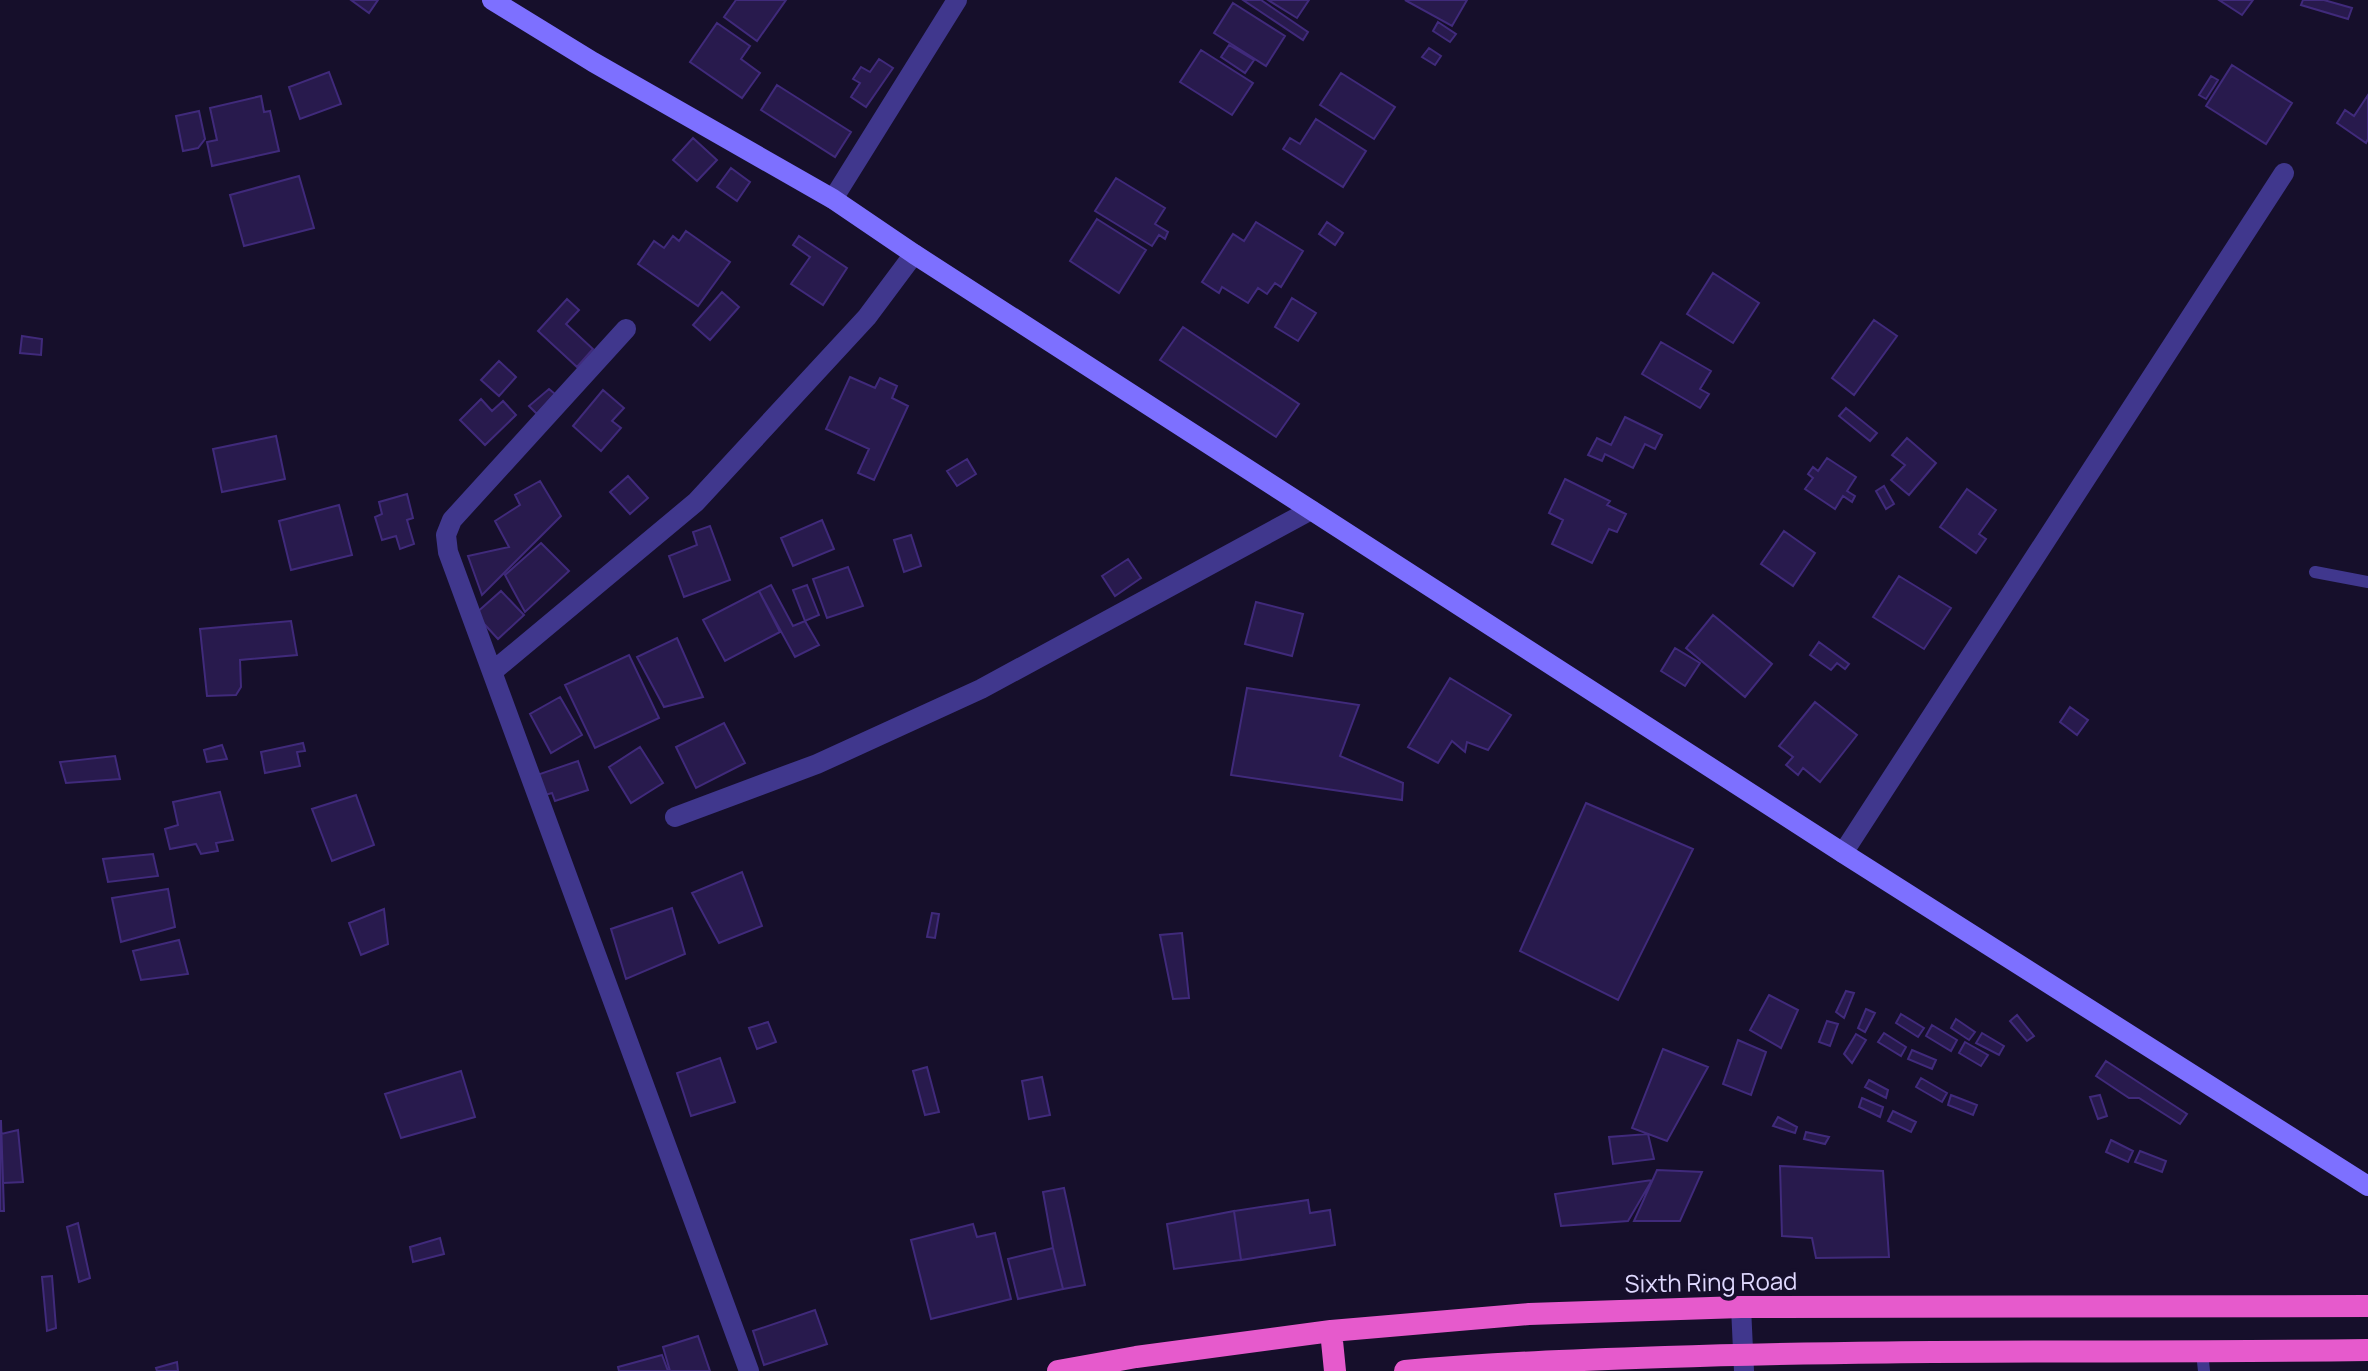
<svg xmlns="http://www.w3.org/2000/svg" width="2368" height="1371" viewBox="0 0 2368 1371" font-family="Manrope,sans-serif">
<style>
.building{fill:#281a4d;stroke:#402a7b;stroke-width:2}
.lines{fill:none;stroke-linecap:round;stroke-linejoin:round}
.service{stroke:#40378d;stroke-width:12}
.minor{stroke:#40378d;stroke-width:20}
.secondary{stroke:#7d70ff;stroke-width:20}
.trunk{stroke:#e65acc;stroke-width:22}
.labels{text-anchor:middle;stroke-width:8;stroke-linejoin:round;paint-order:stroke}
.street-label{font-size:24px;fill:#e0d9ff;stroke:#160f2b}
</style>
<rect width="100%" height="100%" fill="#160f2b"/>
<path class="building" d="M 351,0 L 378,0 L 369,13 Z
M 736,0 L 786,0 L 757,41 L 724,17 Z
M 1243,0 L 1261,0 L 1308,32 L 1303,40 Z
M 1268,0 L 1309,0 L 1297,18 Z
M 1405,0 L 1467,0 L 1452,26 Z
M 2219,0 L 2253,0 L 2242,15 Z
M 2303,0 L 2324,0 L 2352,8 L 2348,19 L 2301,5 Z
M 1233,3 L 1285,36 L 1266,66 L 1214,33 Z
M 1438,22 L 1456,34 L 1450,42 L 1433,31 Z
M 717,23 L 750,46 L 741,59 L 760,73 L 742,98 L 690,62 Z
M 1229,45 L 1254,60 L 1245,73 L 1221,57 Z
M 1429,48 L 1441,56 L 1435,65 L 1422,57 Z
M 1201,50 L 1253,83 L 1232,115 L 1180,82 Z
M 879,59 L 893,68 L 866,107 L 851,97 L 860,83 L 853,79 L 861,67 L 870,72 Z
M 2232,65 L 2292,103 L 2266,144 L 2206,106 Z
M 329,72 L 341,104 L 300,119 L 289,87 Z
M 1341,73 L 1395,107 L 1374,139 L 1320,105 Z
M 2211,76 L 2218,80 L 2206,99 L 2199,95 Z
M 777,85 L 851,132 L 835,157 L 761,110 Z
M 2368,95 L 2368,139 L 2366,143 L 2337,123 L 2345,110 L 2354,116 Z
M 261,96 L 264,112 L 270,111 L 279,151 L 212,166 L 207,142 L 217,140 L 210,108 Z
M 199,111 L 205,139 L 198,148 L 183,151 L 176,116 Z
M 1316,119 L 1366,151 L 1343,187 L 1283,149 L 1290,138 L 1300,144 Z
M 693,138 L 717,160 L 697,181 L 673,160 Z
M 731,168 L 750,182 L 737,201 L 717,187 Z
M 299,176 L 314,228 L 244,246 L 230,195 Z
M 1116,178 L 1165,208 L 1155,224 L 1168,232 L 1165,239 L 1159,235 L 1152,246 L 1095,211 Z
M 1097,219 L 1146,250 L 1119,293 L 1070,261 Z
M 1256,222 L 1303,251 L 1281,287 L 1275,283 L 1267,294 L 1258,288 L 1248,303 L 1222,287 L 1219,293 L 1202,282 L 1233,234 L 1244,241 Z
M 1327,222 L 1343,233 L 1335,245 L 1319,234 Z
M 686,231 L 730,262 L 698,306 L 638,264 L 654,241 L 664,248 L 673,236 L 679,241 Z
M 799,236 L 847,268 L 823,305 L 791,284 L 810,257 L 793,245 Z
M 1713,273 L 1759,303 L 1733,343 L 1687,314 Z
M 722,292 L 739,307 L 710,340 L 693,325 Z
M 1292,298 L 1316,313 L 1298,341 L 1275,327 Z
M 567,299 L 579,310 L 566,324 L 593,349 L 577,367 L 538,331 Z
M 1874,320 L 1897,336 L 1854,395 L 1832,378 Z
M 1183,327 L 1299,404 L 1276,437 L 1160,360 Z
M 22,336 L 42,339 L 41,355 L 20,353 Z
M 1661,342 L 1711,371 L 1700,389 L 1709,394 L 1700,408 L 1642,374 Z
M 499,361 L 516,377 L 499,396 L 481,380 Z
M 850,377 L 875,388 L 880,378 L 897,386 L 892,398 L 908,406 L 874,480 L 858,473 L 869,449 L 826,429 Z
M 549,389 L 555,394 L 537,414 L 529,406 Z
M 603,390 L 624,408 L 612,421 L 621,428 L 601,451 L 573,426 Z
M 481,399 L 492,411 L 503,401 L 516,415 L 485,445 L 460,420 Z
M 1846,408 L 1877,433 L 1870,441 L 1839,416 Z
M 1625,417 L 1662,435 L 1655,449 L 1645,444 L 1633,468 L 1605,454 L 1602,461 L 1588,455 L 1597,438 L 1611,445 Z
M 276,436 L 285,479 L 222,492 L 213,449 Z
M 1907,438 L 1936,463 L 1909,495 L 1891,480 L 1905,465 L 1892,455 Z
M 1827,458 L 1856,477 L 1847,491 L 1855,496 L 1852,502 L 1843,496 L 1835,509 L 1805,489 L 1813,478 L 1808,474 L 1813,467 L 1818,471 Z
M 967,459 L 976,474 L 957,486 L 947,471 Z
M 628,476 L 648,498 L 630,514 L 610,492 Z
M 1565,479 L 1610,501 L 1607,505 L 1626,514 L 1617,532 L 1609,529 L 1592,563 L 1552,544 L 1563,520 L 1549,513 Z
M 540,481 L 561,516 L 482,595 L 468,556 L 509,547 L 495,521 L 520,505 L 515,495 Z
M 1884,486 L 1894,504 L 1886,509 L 1876,491 Z
M 1967,489 L 1996,510 L 1979,534 L 1986,539 L 1976,553 L 1940,527 Z
M 407,494 L 413,518 L 407,520 L 414,544 L 400,549 L 396,536 L 382,540 L 375,517 L 382,514 L 379,502 Z
M 339,505 L 352,555 L 291,570 L 279,521 Z
M 822,520 L 834,549 L 793,566 L 781,538 Z
M 710,526 L 730,580 L 684,597 L 669,556 L 697,545 L 693,532 Z
M 1784,531 L 1815,553 L 1793,586 L 1761,564 Z
M 911,535 L 921,566 L 904,572 L 894,540 Z
M 541,543 L 569,571 L 525,612 L 505,575 Z
M 1128,559 L 1141,578 L 1115,596 L 1102,576 Z
M 848,567 L 863,606 L 827,618 L 813,579 Z
M 1899,576 L 1951,608 L 1924,649 L 1873,617 Z
M 771,585 L 793,626 L 805,621 L 819,645 L 795,657 L 759,591 Z
M 807,585 L 819,615 L 805,621 L 793,590 Z
M 501,591 L 524,615 L 498,639 L 475,614 Z
M 759,591 L 780,632 L 725,661 L 703,620 Z
M 1256,602 L 1303,614 L 1292,656 L 1245,644 Z
M 1713,615 L 1772,664 L 1745,697 L 1686,648 Z
M 291,621 L 297,655 L 240,660 L 241,687 L 236,695 L 207,696 L 200,629 Z
M 677,638 L 703,697 L 664,707 L 637,657 Z
M 1819,642 L 1849,664 L 1845,669 L 1837,663 L 1831,670 L 1810,655 Z
M 1675,648 L 1700,663 L 1685,686 L 1661,671 Z
M 629,655 L 659,718 L 595,748 L 565,685 Z
M 1450,678 L 1511,715 L 1488,750 L 1467,742 L 1465,752 L 1452,741 L 1438,763 L 1408,747 Z
M 1247,688 L 1359,705 L 1340,756 L 1403,783 L 1402,800 L 1231,775 Z
M 560,697 L 582,735 L 551,753 L 530,714 Z
M 1815,702 L 1857,735 L 1820,782 L 1803,768 L 1798,775 L 1786,765 L 1793,757 L 1779,746 Z
M 2070,707 L 2088,720 L 2077,735 L 2060,722 Z
M 724,723 L 745,763 L 696,788 L 676,747 Z
M 303,743 L 305,751 L 297,752 L 300,766 L 265,773 L 261,752 Z
M 222,745 L 227,759 L 207,762 L 204,750 Z
M 640,747 L 663,783 L 631,803 L 609,767 Z
M 115,756 L 120,779 L 66,783 L 60,762 Z
M 578,761 L 588,790 L 555,801 L 552,793 L 538,797 L 531,777 Z
M 220,792 L 233,840 L 216,843 L 218,851 L 201,854 L 196,844 L 170,849 L 165,829 L 178,825 L 173,802 Z
M 356,795 L 374,845 L 332,861 L 312,809 Z
M 1586,803 L 1693,849 L 1618,1000 L 1520,951 Z
M 153,854 L 158,876 L 108,882 L 103,859 Z
M 742,872 L 762,926 L 719,943 L 692,893 Z
M 168,889 L 175,927 L 121,942 L 112,898 Z
M 672,908 L 685,954 L 626,979 L 611,929 Z
M 384,909 L 388,944 L 361,955 L 349,923 Z
M 932,913 L 939,914 L 935,938 L 927,937 Z
M 1182,933 L 1189,998 L 1173,999 L 1160,935 Z
M 179,940 L 188,974 L 141,980 L 133,951 Z
M 1846,991 L 1854,993 L 1844,1018 L 1836,1012 Z
M 1769,995 L 1798,1010 L 1781,1048 L 1750,1030 Z
M 1866,1009 L 1875,1013 L 1865,1032 L 1858,1028 Z
M 1901,1014 L 1924,1028 L 1918,1037 L 1896,1023 Z
M 2017,1015 L 2034,1036 L 2027,1041 L 2010,1021 Z
M 1956,1019 L 1975,1032 L 1969,1040 L 1951,1028 Z
M 1827,1021 L 1838,1024 L 1830,1046 L 1819,1042 Z
M 768,1022 L 776,1042 L 757,1049 L 749,1028 Z
M 1932,1025 L 1957,1040 L 1951,1051 L 1926,1036 Z
M 1884,1033 L 1906,1047 L 1901,1056 L 1878,1042 Z
M 1982,1033 L 2004,1046 L 1999,1055 L 1976,1043 Z
M 1856,1034 L 1866,1040 L 1852,1063 L 1844,1054 Z
M 1738,1040 L 1766,1052 L 1751,1095 L 1723,1084 Z
M 1965,1042 L 1988,1055 L 1981,1066 L 1959,1053 Z
M 1663,1049 L 1708,1067 L 1667,1141 L 1632,1128 Z
M 1912,1050 L 1936,1060 L 1932,1069 L 1908,1059 Z
M 720,1058 L 735,1102 L 691,1116 L 677,1073 Z
M 2106,1061 L 2187,1114 L 2180,1124 L 2139,1098 L 2129,1098 L 2096,1076 Z
M 927,1067 L 939,1112 L 925,1115 L 913,1071 Z
M 461,1071 L 475,1117 L 401,1138 L 385,1094 Z
M 1042,1077 L 1050,1115 L 1029,1119 L 1022,1081 Z
M 1921,1078 L 1947,1093 L 1942,1102 L 1916,1087 Z
M 1869,1080 L 1888,1090 L 1886,1098 L 1865,1087 Z
M 1951,1095 L 1977,1105 L 1973,1115 L 1948,1105 Z
M 2100,1095 L 2107,1116 L 2098,1119 L 2090,1097 Z
M 1862,1098 L 1883,1107 L 1880,1117 L 1859,1107 Z
M 1893,1111 L 1916,1122 L 1911,1132 L 1888,1121 Z
M 1778,1117 L 1797,1127 L 1795,1133 L 1773,1126 Z
M 0,1121 L 1,1121 L 4,1211 L 0,1211 Z
M 18,1130 L 23,1182 L 3,1183 L 1,1134 Z
M 1806,1132 L 1829,1137 L 1825,1144 L 1804,1139 Z
M 1648,1134 L 1654,1159 L 1613,1164 L 1609,1137 Z
M 2111,1140 L 2133,1151 L 2128,1162 L 2106,1152 Z
M 2140,1151 L 2166,1161 L 2162,1172 L 2135,1162 Z
M 1780,1166 L 1883,1171 L 1889,1257 L 1816,1258 L 1812,1238 L 1782,1236 Z
M 1657,1170 L 1702,1172 L 1680,1221 L 1634,1221 Z
M 1652,1180 L 1628,1221 L 1561,1226 L 1555,1194 Z
M 1064,1188 L 1085,1285 L 1063,1289 L 1053,1248 L 1043,1192 Z
M 1308,1200 L 1310,1213 L 1330,1210 L 1335,1245 L 1241,1260 L 1234,1211 Z
M 1234,1211 L 1241,1260 L 1174,1269 L 1167,1224 Z
M 78,1223 L 90,1278 L 79,1282 L 67,1227 Z
M 973,1224 L 977,1237 L 995,1233 L 1011,1299 L 931,1319 L 911,1240 Z
M 440,1238 L 444,1254 L 413,1262 L 410,1247 Z
M 1053,1248 L 1063,1289 L 1018,1299 L 1008,1259 Z
M 52,1276 L 56,1328 L 47,1331 L 42,1277 Z
M 815,1310 L 827,1344 L 764,1365 L 753,1331 Z
M 698,1336 L 710,1371 L 670,1371 L 663,1347 Z
M 662,1355 L 668,1371 L 619,1371 L 618,1367 Z
M 177,1362 L 178,1371 L 157,1371 L 156,1368 Z"/>
<g class="lines">
<path class="service" d="M 2315,572 L 2368,582
M 2202,1352 L 2204,1371"/>
<path class="minor" d="M 833,199 L 957,0
M 626,329 L 452,520 L 446,535 L 448,552 L 749,1371
M 492,672 L 696,502 L 867,317 L 914,254
M 675,817 L 817,764 L 981,689 L 1311,510
M 1843,853 L 2284,173
M 1741,1307 L 1744,1371"/>
<path class="secondary" d="M 492,0 L 593,62 L 833,199 L 914,254 L 1843,853 L 2368,1186"/>
<path class="trunk" d="M 1331,1331 L 1335,1371
M 1058,1371 L 1136,1357 L 1331,1331 L 1529,1314 L 1741,1307 L 2368,1306
M 1405,1371 C 1492,1363 1578,1360 1665,1357 C 1899,1349 2134,1353 2368,1350"/>
</g>
<g class="labels">
<g class="street-label">
<text transform="translate(1711 1283) rotate(-1)" y="8">Sixth Ring Road</text>
</g>
</g>
</svg>
